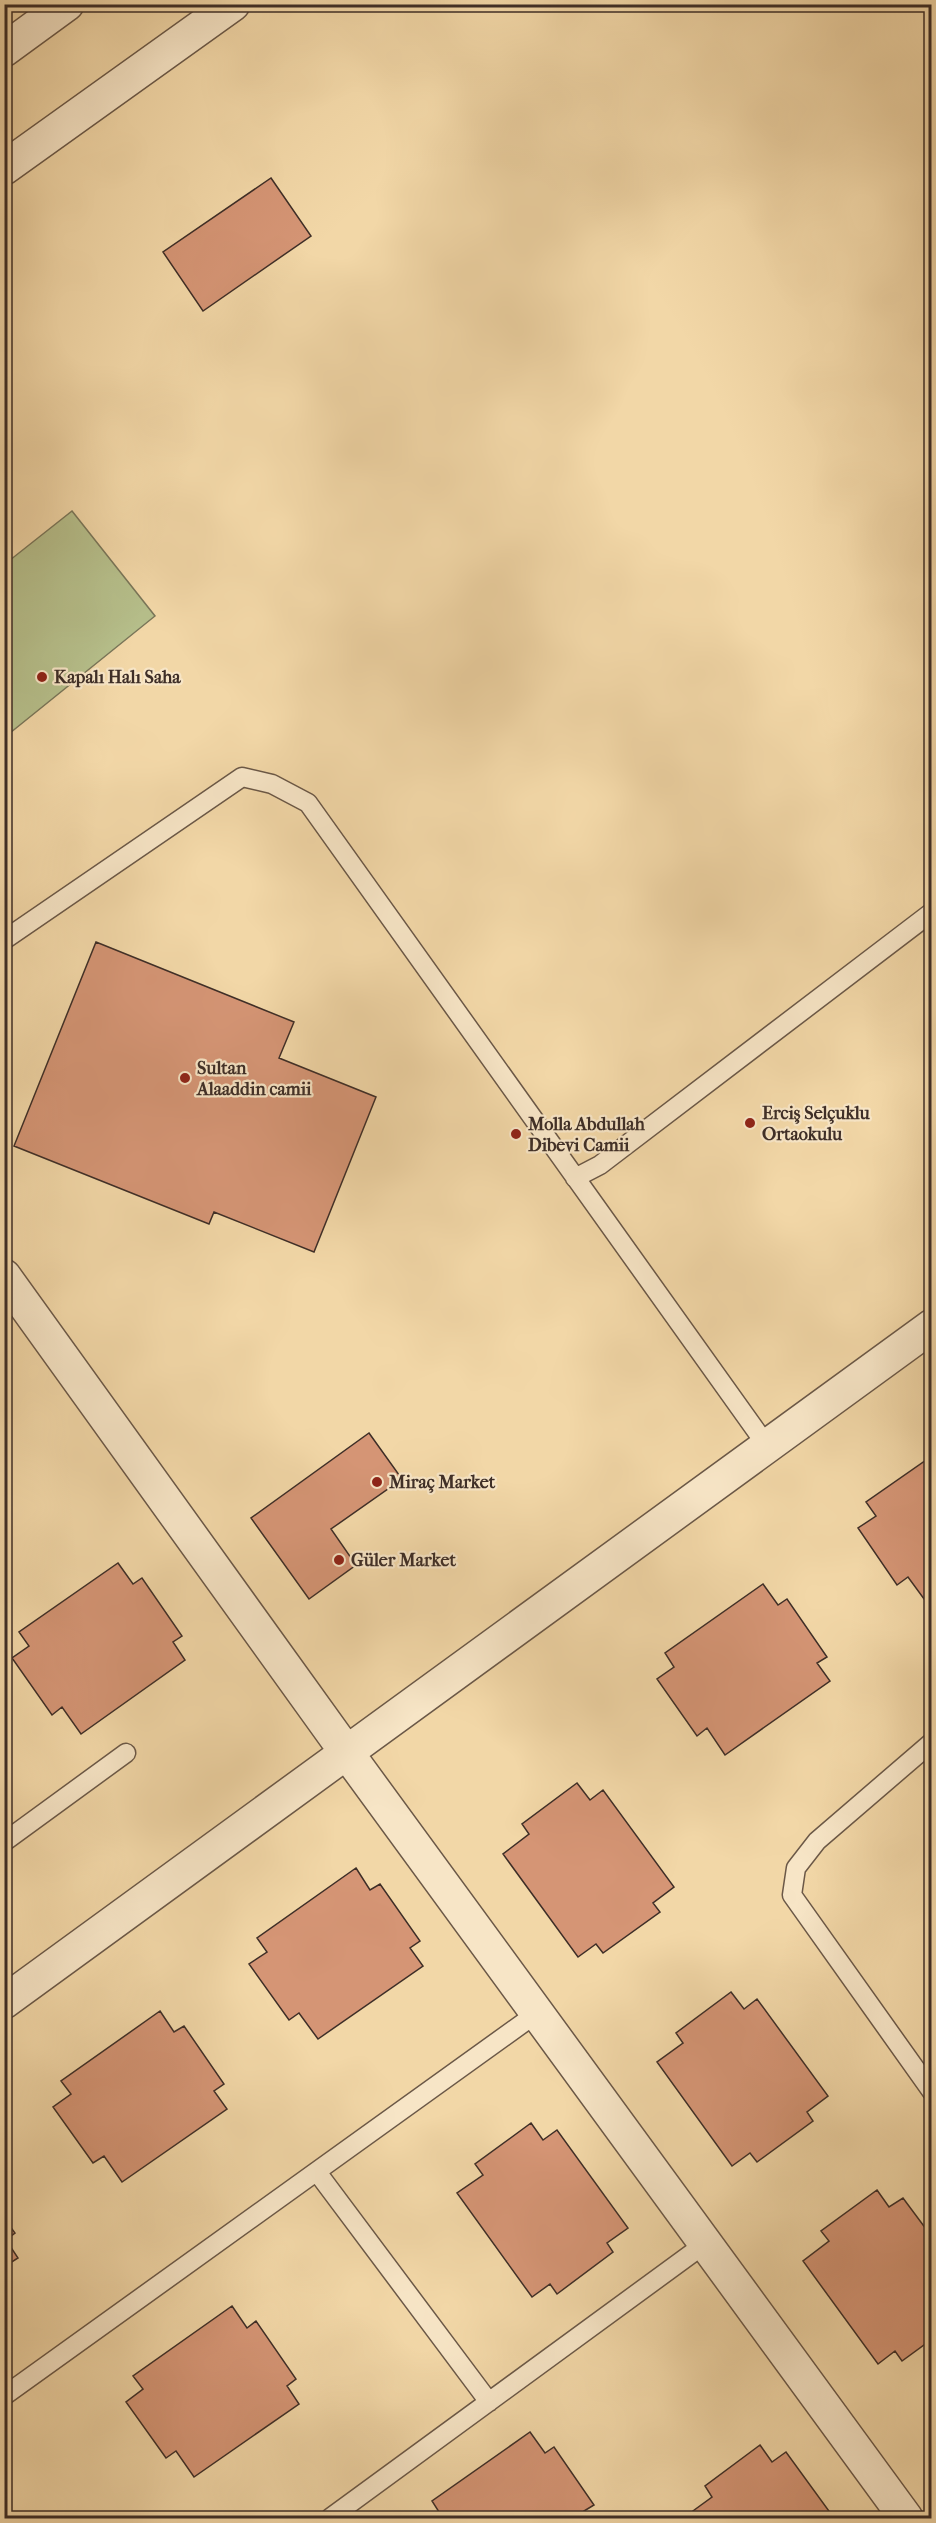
<svg xmlns="http://www.w3.org/2000/svg" width="936" height="2523" viewBox="0 0 936 2523" font-family="'IM FELL French Canon',serif">
<style>
.green{fill:#b6bf8b;stroke:#7a7659;stroke-width:1.5}
.building{fill:#d59575;stroke:#3e2e27;stroke-width:1.5}
.lines{fill:none;stroke-linecap:round;stroke-linejoin:round}
.service-casing{stroke:#6b5847;stroke-width:21}
.minor-casing{stroke:#6b5847;stroke-width:36}
.tertiary-casing{stroke:#6b5847;stroke-width:36}
.service{stroke:#f7e5c6;stroke-width:18}
.minor{stroke:#f7e5c6;stroke-width:33}
.tertiary{stroke:#f7e5c6;stroke-width:33}
.poi-dot{fill:#8f2418;stroke:#f7e5c6;stroke-width:2}
.labels{text-anchor:middle;stroke-width:4.5;stroke-linejoin:round;paint-order:stroke}
.poi-label{font-size:18px;font-weight:bold;fill:#3e2e27;stroke:#f7e5c6;text-anchor:start}
</style>
<rect width="100%" height="100%" fill="#f2d7a7"/>
<filter id="stains"><feTurbulence type="fractalNoise" baseFrequency=".00333" numOctaves="4"/><feColorMatrix values="0 0 0 0 .2 0 0 0 0 .09 0 0 0 0 .02 0 0 0 .5 -.17"/></filter>
<radialGradient id="worn" r=".72"><stop offset=".6" stop-color="#630" stop-opacity="0"/><stop offset="1" stop-color="#630" stop-opacity=".3"/></radialGradient>
<path class="green" d="M 72,511 L 155,616 L 5,737 L 5,564 Z"/>
<path class="building" d="M 271,178 L 311,236 L 203,311 L 163,252 Z
M 96,942 L 294,1022 L 279,1058 L 376,1097 L 314,1252 L 214,1212 L 209,1224 L 14,1146 Z
M 369,1433 L 402,1479 L 331,1529 L 356,1565 L 309,1599 L 251,1518 Z
M 932,1456 L 932,1600 L 927,1603 L 908,1577 L 897,1585 L 858,1528 L 876,1516 L 866,1502 Z
M 118,1563 L 133,1584 L 142,1578 L 182,1636 L 173,1642 L 185,1660 L 81,1734 L 62,1707 L 52,1715 L 12,1658 L 29,1646 L 19,1632 Z
M 763,1584 L 778,1605 L 787,1599 L 827,1657 L 817,1663 L 830,1681 L 725,1755 L 707,1728 L 697,1736 L 657,1679 L 674,1667 L 665,1653 Z
M 577,1783 L 590,1800 L 603,1790 L 674,1887 L 653,1903 L 660,1912 L 603,1953 L 596,1944 L 578,1957 L 503,1854 L 529,1834 L 522,1824 Z
M 356,1868 L 370,1890 L 380,1884 L 420,1941 L 410,1948 L 423,1966 L 318,2039 L 299,2013 L 289,2020 L 249,1964 L 267,1952 L 257,1938 Z
M 731,1992 L 744,2009 L 757,1999 L 828,2096 L 807,2112 L 813,2121 L 757,2162 L 750,2153 L 732,2166 L 657,2062 L 683,2043 L 676,2033 Z
M 160,2011 L 174,2032 L 184,2026 L 224,2084 L 214,2091 L 227,2109 L 122,2182 L 104,2156 L 93,2163 L 53,2107 L 71,2094 L 61,2081 Z
M 531,2123 L 543,2140 L 557,2130 L 628,2228 L 607,2243 L 613,2252 L 557,2294 L 550,2284 L 532,2297 L 457,2193 L 483,2175 L 475,2164 Z
M 877,2190 L 889,2207 L 903,2198 L 932,2237 L 932,2339 L 902,2361 L 895,2351 L 878,2364 L 803,2261 L 829,2241 L 821,2231 Z
M 4,2218 L 15,2233 L 6,2240 L 18,2258 L 4,2267 Z
M 232,2306 L 247,2328 L 256,2321 L 296,2379 L 287,2386 L 299,2404 L 194,2477 L 176,2451 L 166,2458 L 126,2402 L 143,2389 L 133,2376 Z
M 530,2432 L 545,2453 L 554,2447 L 594,2505 L 584,2511 L 590,2518 L 437,2518 L 441,2515 L 432,2501 Z
M 760,2445 L 772,2462 L 786,2452 L 834,2518 L 688,2518 L 686,2516 L 712,2497 L 705,2486 Z"/>
<g class="lines">
<defs>
<path id="service" d="M 4,940 L 242,777 L 272,784 L 308,803 L 767,1446
M 575,1178 L 600,1165 L 932,912
M 932,1742 L 817,1841 L 796,1868 L 792,1895 L 932,2092
M 4,1842 L 126,1753
M 317,2172 L 489,2402
M 4,2396 L 537,2013
M 330,2518 L 706,2243"/>
<path id="minor" d="M 4,1276 L 347,1753 L 906,2518
M 4,2002 L 932,1326"/>
<path id="tertiary" d="M 4,50 L 67,4
M 4,168 L 233,4"/>
</defs>
<use href="#service" class="service-casing"/>
<use href="#minor" class="minor-casing"/>
<use href="#tertiary" class="tertiary-casing"/>
<use href="#service" class="service"/>
<use href="#minor" class="minor"/>
<use href="#tertiary" class="tertiary"/>
</g>
<g class="poi-dot">
<circle cx="42" cy="677" r="6"/>
<circle cx="185" cy="1078" r="6"/>
<circle cx="750" cy="1123" r="6"/>
<circle cx="516" cy="1134" r="6"/>
<circle cx="377" cy="1482" r="6"/>
<circle cx="339" cy="1560" r="6"/>
</g>
<g class="labels">
<g class="poi-label">
<text x="54" y="683">Kapalı Halı Saha</text>
<text x="197" y="1074">Sultan<tspan x="197" dy="21">Alaaddin camii</tspan></text>
<text x="762" y="1119">Erciş Selçuklu<tspan x="762" dy="21">Ortaokulu</tspan></text>
<text x="528" y="1130">Molla Abdullah<tspan x="528" dy="21">Dibevi Camii</tspan></text>
<text x="389" y="1488">Miraç Market</text>
<text x="351" y="1566">Güler Market</text>
</g>
</g>
<rect width="936" height="2523" fill="none" stroke="#f2d7a7" stroke-width="24"/>
<rect x="6" y="6" width="924" height="2511" fill="none" stroke="#3e2e27" stroke-width="3"/>
<rect x="12" y="12" width="912" height="2499" fill="none" stroke="#3e2e27" stroke-width="1.5"/>
<rect width="100%" height="100%" filter="url(#stains)"/>
<rect width="100%" height="100%" fill="url(#worn)"/>
</svg>
